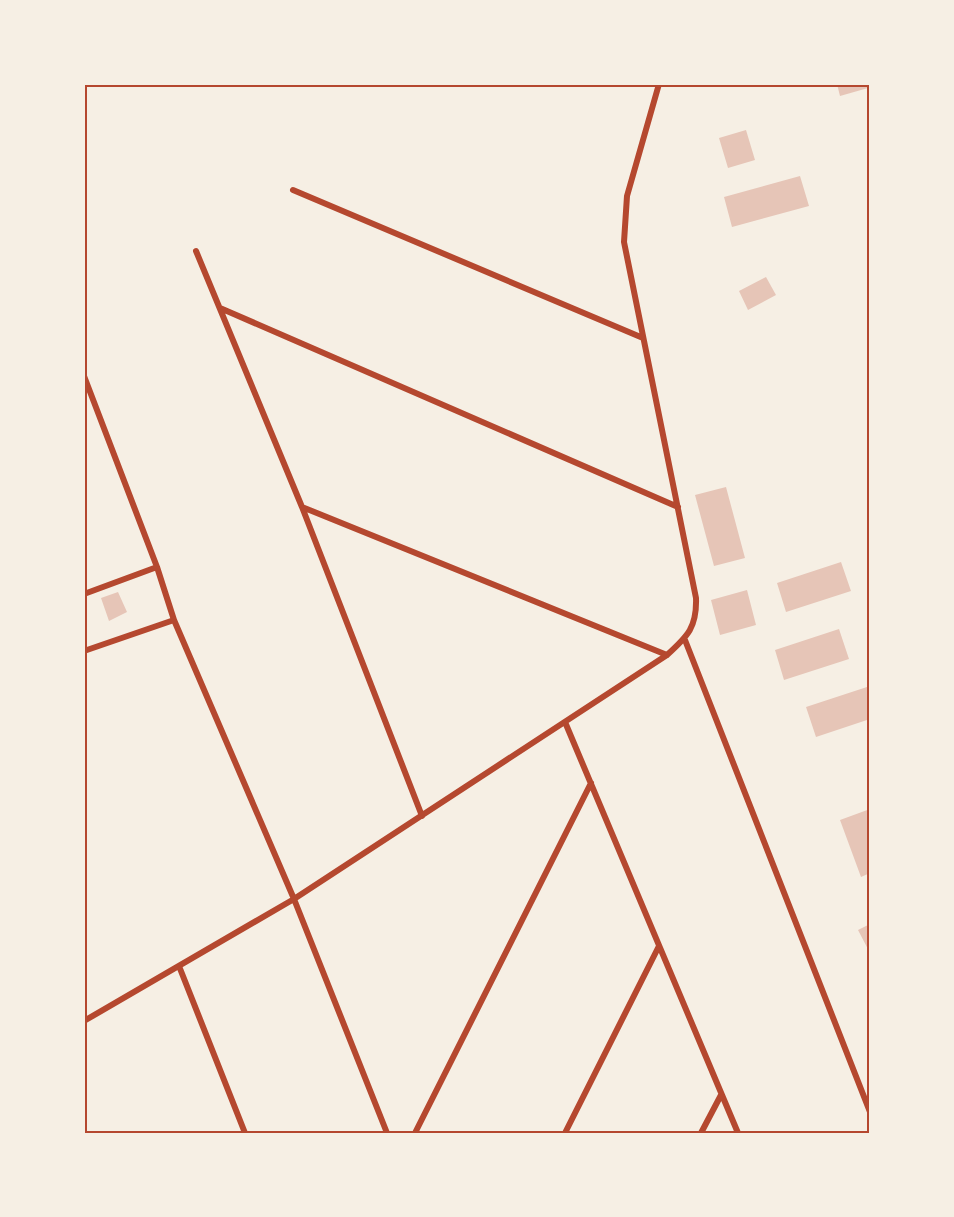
<svg xmlns="http://www.w3.org/2000/svg" width="954" height="1217" viewBox="0 0 954 1217" font-family="Literata,serif">
<style>
.building{fill:#e6c5b7}
.lines{fill:none;stroke-linecap:round;stroke-linejoin:round}
.minor{stroke:#b5482f;stroke-width:6}
.neatline{fill:none;stroke:#b5482f;stroke-width:2}
</style>
<rect width="100%" height="100%" fill="#f6efe4"/>
<path class="building" d="M 837,84 L 866,84 L 868,88 L 840,96 Z
M 746,130 L 755,160 L 728,168 L 719,138 Z
M 800,176 L 809,206 L 732,227 L 724,197 Z
M 766,277 L 776,295 L 748,310 L 739,291 Z
M 726,487 L 745,558 L 714,566 L 695,495 Z
M 841,562 L 851,591 L 786,612 L 777,583 Z
M 747,590 L 756,625 L 720,635 L 711,600 Z
M 118,592 L 127,612 L 109,621 L 101,598 Z
M 839,629 L 849,659 L 784,680 L 775,650 Z
M 870,686 L 870,719 L 816,737 L 806,707 Z
M 870,809 L 870,873 L 861,877 L 840,820 Z
M 870,924 L 870,953 L 858,930 Z"/>
<g class="lines">
<path class="minor" d="M 293,190 L 643,338
M 196,251 L 302,507 L 667,655
M 220,308 L 678,507
M 84,376 L 157,567 L 174,620 L 294,899 L 387,1133
M 302,507 L 422,816
M 84,594 L 157,567
M 685,640 L 870,1112
M 84,651 L 174,620
M 565,722 L 738,1133
M 179,966 L 245,1133
M 84,1021 L 294,899 L 667,655 C 688,636 697,627 696,598 L 624,242 L 627,196 L 659,84
M 415,1133 L 591,783
M 565,1133 L 659,946
M 701,1133 L 721,1095"/>
</g>
<rect width="954" height="1217" fill="none" stroke="#f6efe4" stroke-width="171"/>
<rect x="86" y="86" width="782" height="1046" class="neatline"/>
</svg>
